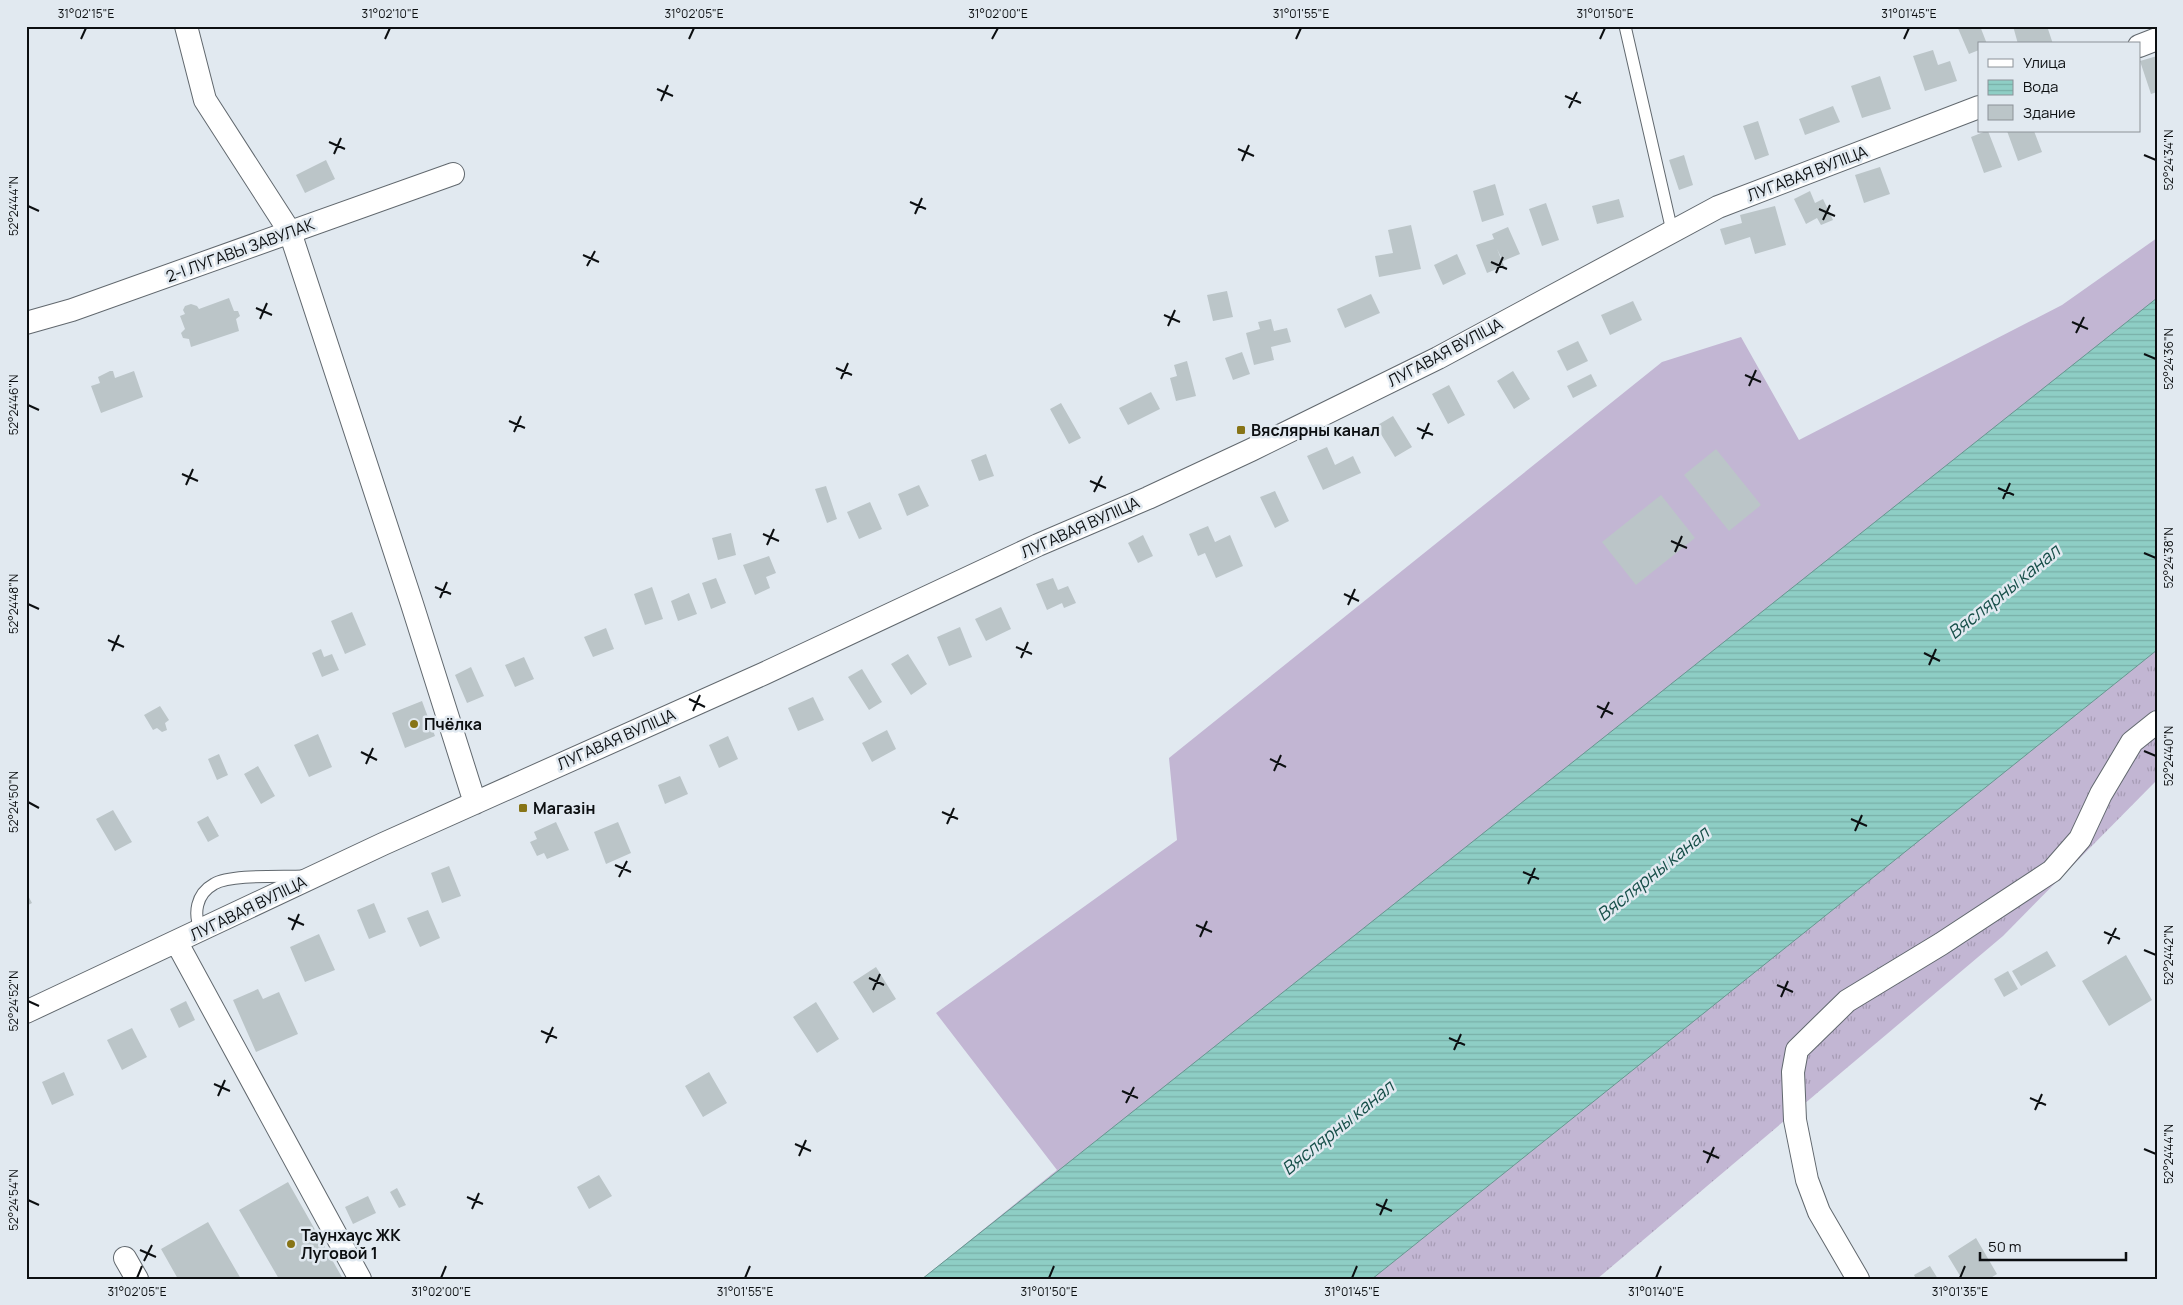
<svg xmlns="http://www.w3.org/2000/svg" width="2183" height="1305" viewBox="0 0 2183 1305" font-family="Manrope,sans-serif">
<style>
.grass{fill:url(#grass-tufts)}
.garden{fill:#c2b6d3}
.water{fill:url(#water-rules);stroke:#67958f}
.building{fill:#bbc5c8}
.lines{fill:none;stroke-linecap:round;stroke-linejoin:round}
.lane-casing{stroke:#61686e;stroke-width:13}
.street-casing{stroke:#61686e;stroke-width:24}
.lane{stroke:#fff;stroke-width:11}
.street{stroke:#fff;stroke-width:22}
.ticks{fill:none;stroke:#0c0f11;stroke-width:2}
.poi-dot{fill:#877416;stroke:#e1e9f0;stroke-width:2}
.labels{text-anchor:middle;stroke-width:5;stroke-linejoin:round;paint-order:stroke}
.street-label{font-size:16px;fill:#0c0f11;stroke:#e1e9f0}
.poi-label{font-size:16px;font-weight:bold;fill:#0c0f11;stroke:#e1e9f0;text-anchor:start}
.water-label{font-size:18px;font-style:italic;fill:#174f49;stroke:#e1e9f0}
.neatline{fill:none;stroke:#0c0f11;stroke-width:2}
.ticks-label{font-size:12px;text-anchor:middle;fill:#0c0f11}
</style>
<defs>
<pattern id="grass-tufts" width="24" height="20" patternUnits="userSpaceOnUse" patternTransform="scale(1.25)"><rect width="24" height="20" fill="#c2b6d3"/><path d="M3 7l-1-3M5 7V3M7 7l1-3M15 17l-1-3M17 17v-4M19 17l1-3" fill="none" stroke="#a69bb4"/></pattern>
<pattern id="water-rules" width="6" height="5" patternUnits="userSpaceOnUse" patternTransform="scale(1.25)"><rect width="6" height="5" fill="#8ecec5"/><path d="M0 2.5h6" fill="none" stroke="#79b0a8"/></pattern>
</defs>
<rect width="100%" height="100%" fill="#e1e9f0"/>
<path class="grass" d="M 2157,650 L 2157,780 L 2003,936 L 1597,1279 L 1372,1279 Z"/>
<path class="garden" d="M 2157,238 L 2157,650 L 1372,1279 L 922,1279 L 1057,1170 L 936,1013 L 1177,840 L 1169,758 L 1662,362 L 1741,337 L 1799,440 L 2062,305 Z"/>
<path class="water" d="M 2157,298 L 2157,650 L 1372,1279 L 922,1279 Z"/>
<path class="building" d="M 1957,26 L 1980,26 L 1987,44 L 1979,44 L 1979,50 L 1969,54 Z
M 2013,26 L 2047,26 L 2053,44 L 2018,44 Z
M 1933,50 L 1938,65 L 1950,61 L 1957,81 L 1925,91 L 1913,56 Z
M 2157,56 L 2157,92 L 2151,94 L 2140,61 Z
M 1880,76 L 1891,109 L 1862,118 L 1851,86 Z
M 1833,106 L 1840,122 L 1805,135 L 1799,119 Z
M 1758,121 L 1769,155 L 1755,160 L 1743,126 Z
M 1986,131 L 1988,131 L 2002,167 L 1984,173 L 1971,137 Z
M 2007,131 L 2034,131 L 2042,152 L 2018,161 Z
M 1684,155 L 1693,185 L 1679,190 L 1669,160 Z
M 326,160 L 335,179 L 305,193 L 296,175 Z
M 1880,167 L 1890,194 L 1864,203 L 1855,175 Z
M 1495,184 L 1504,215 L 1482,222 L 1473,191 Z
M 1810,191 L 1815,203 L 1823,199 L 1833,220 L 1821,225 L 1817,218 L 1806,224 L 1794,199 Z
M 1619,199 L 1624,217 L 1597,224 L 1592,206 Z
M 1546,203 L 1559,240 L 1542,246 L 1529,209 Z
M 1775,206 L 1786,245 L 1755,254 L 1750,237 L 1725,245 L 1720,229 L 1742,223 L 1740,215 Z
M 1411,225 L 1421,269 L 1379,277 L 1375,256 L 1393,253 L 1388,230 Z
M 1508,227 L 1520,254 L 1503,261 L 1497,249 L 1504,266 L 1487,273 L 1476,245 L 1494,239 L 1492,234 Z
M 1457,254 L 1466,274 L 1443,285 L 1434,265 Z
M 1227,291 L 1233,317 L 1213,321 L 1207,295 Z
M 1371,294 L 1380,313 L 1345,328 L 1337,309 Z
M 229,298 L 234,311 L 238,311 L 240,316 L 236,319 L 239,331 L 191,347 L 189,339 L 183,338 L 181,333 L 185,329 L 180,316 L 185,314 L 183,310 L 185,306 L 191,304 L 197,306 L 199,309 Z
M 1633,301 L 1642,320 L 1610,335 L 1601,315 Z
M 1271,319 L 1274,331 L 1287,328 L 1291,342 L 1271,347 L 1274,360 L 1254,365 L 1246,333 L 1260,329 L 1258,322 Z
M 1578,341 L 1588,361 L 1567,371 L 1557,351 Z
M 1242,352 L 1250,374 L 1233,380 L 1225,358 Z
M 1187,361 L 1196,396 L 1176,401 L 1170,378 L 1177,376 L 1174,365 Z
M 110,371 L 113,371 L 115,378 L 134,371 L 143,397 L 101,413 L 91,386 L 100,383 L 98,377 Z
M 1513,371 L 1530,399 L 1514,409 L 1497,381 Z
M 1591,374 L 1597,386 L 1573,398 L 1567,386 Z
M 1449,385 L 1465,415 L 1448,424 L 1432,394 Z
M 1151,392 L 1160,409 L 1128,425 L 1119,408 Z
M 1061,403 L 1081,438 L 1069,444 L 1050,409 Z
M 1393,416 L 1412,447 L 1395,457 L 1376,426 Z
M 1327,447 L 1335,465 L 1353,456 L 1361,473 L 1323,490 L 1307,456 Z
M 1716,449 L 1761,505 L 1729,531 L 1684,475 Z
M 986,454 L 994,476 L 979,481 L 971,460 Z
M 919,485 L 929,506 L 907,516 L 898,494 Z
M 826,486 L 837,519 L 827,523 L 815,489 Z
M 1275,491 L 1289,521 L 1275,528 L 1260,497 Z
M 1661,495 L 1695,538 L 1636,585 L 1602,542 Z
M 870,502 L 882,529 L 859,539 L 847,512 Z
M 1208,526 L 1215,542 L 1230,535 L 1243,566 L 1216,578 L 1205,553 L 1198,556 L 1189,534 Z
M 731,533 L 736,555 L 718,560 L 712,538 Z
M 1143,535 L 1153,556 L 1138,563 L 1128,543 Z
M 769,556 L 776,573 L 766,577 L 770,588 L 755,595 L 743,565 Z
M 716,578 L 726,603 L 711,609 L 702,583 Z
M 1053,578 L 1058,590 L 1068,586 L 1076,603 L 1064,608 L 1062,603 L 1047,610 L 1036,584 Z
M 652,587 L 663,619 L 645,625 L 634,594 Z
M 689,593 L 697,614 L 678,621 L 671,601 Z
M 1001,607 L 1011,629 L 986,641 L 975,619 Z
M 352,612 L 366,645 L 345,654 L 331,621 Z
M 960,627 L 972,657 L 949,666 L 937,637 Z
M 606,628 L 614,649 L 593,657 L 584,637 Z
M 321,649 L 324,657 L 332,654 L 339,670 L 322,677 L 312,653 Z
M 908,654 L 927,684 L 911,695 L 891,664 Z
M 524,657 L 534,679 L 515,687 L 505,665 Z
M 471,667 L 484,696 L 467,703 L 455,675 Z
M 862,669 L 882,702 L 869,710 L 848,677 Z
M 813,697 L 824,720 L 798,731 L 788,708 Z
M 422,701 L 435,736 L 405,748 L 392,713 Z
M 160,706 L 169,720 L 165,723 L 167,730 L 162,732 L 157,728 L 153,730 L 144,715 Z
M 887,730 L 896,749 L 872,762 L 862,743 Z
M 318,734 L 332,767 L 309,777 L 294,745 Z
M 728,736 L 738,759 L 719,768 L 709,745 Z
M 219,754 L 228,775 L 217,780 L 208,759 Z
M 258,766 L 275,796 L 261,804 L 244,774 Z
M 680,776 L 688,794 L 665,804 L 658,785 Z
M 113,810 L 132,842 L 115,851 L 96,819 Z
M 208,816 L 219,836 L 208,842 L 197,822 Z
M 556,822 L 569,850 L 547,859 L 544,853 L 537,856 L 530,842 L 537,839 L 534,832 Z
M 618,822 L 631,853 L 606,864 L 594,832 Z
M 449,866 L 461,896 L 442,903 L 431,873 Z
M 26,892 L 32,903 L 26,906 Z
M 374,903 L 386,932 L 369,939 L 357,910 Z
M 428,910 L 440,938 L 420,947 L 407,918 Z
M 319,934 L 335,970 L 305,982 L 290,947 Z
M 2047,951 L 2056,966 L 2021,986 L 2012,971 Z
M 2126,955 L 2152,1000 L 2109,1026 L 2082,981 Z
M 876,967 L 896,999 L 873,1013 L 853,982 Z
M 2008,971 L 2018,989 L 2004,997 L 1994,979 Z
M 258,989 L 263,999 L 279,992 L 298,1034 L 256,1052 L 233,1000 Z
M 186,1001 L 195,1020 L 179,1028 L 170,1009 Z
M 816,1002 L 839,1039 L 817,1053 L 793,1017 Z
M 132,1028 L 147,1057 L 122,1070 L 107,1040 Z
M 64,1072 L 74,1095 L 52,1105 L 42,1082 Z
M 709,1072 L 727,1103 L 703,1117 L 685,1086 Z
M 599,1175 L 612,1196 L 589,1209 L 577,1187 Z
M 288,1182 L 343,1279 L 279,1279 L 239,1210 Z
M 397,1188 L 406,1205 L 399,1208 L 390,1192 Z
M 368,1196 L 376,1213 L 353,1224 L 345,1207 Z
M 208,1222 L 241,1279 L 178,1279 L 161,1249 Z
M 1976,1238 L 1997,1274 L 1989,1279 L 1962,1279 L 1948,1256 Z
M 1930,1266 L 1938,1279 L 1916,1279 L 1914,1275 Z"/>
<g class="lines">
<defs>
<path id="lane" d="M 1625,26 L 1672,231
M 201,931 C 193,914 196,894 214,884 C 231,874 282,877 303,876"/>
<path id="street" d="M 186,26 L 205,100 L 290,232 L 412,604 L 475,803
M 2139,46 L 2157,39
M 26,323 L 72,310 L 453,174
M 177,943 L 360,1279
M 26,1012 L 383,844 L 763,674 L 1038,545 L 1148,498 L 1251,450 L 1438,358 L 1718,207 L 1979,107
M 125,1258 L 137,1279
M 1858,1279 L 1819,1212 L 1807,1180 L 1795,1120 L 1793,1072 L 1797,1050 L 1847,1001 L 1941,944 L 2052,871 L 2080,839 L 2101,794 L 2132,742 L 2157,722"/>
</defs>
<use href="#lane" class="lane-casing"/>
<use href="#street" class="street-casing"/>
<use href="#lane" class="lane"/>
<use href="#street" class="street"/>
</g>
<path class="ticks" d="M 81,39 L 86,28M 385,39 L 390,28M 689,39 L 694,28M 992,39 L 998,28M 1296,39 L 1301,28M 1600,39 L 1605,28M 1904,39 L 1909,28M 657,89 L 673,96M 1565,96 L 1581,103M 661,101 L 668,85M 1569,108 L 1577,92M 329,142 L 345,149M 1238,149 L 1254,156M 334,154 L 341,138M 2144,155 L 2156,160M 1242,161 L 1249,145M 910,202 L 926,209M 28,206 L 39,211M 1819,209 L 1835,216M 915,214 L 922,198M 1823,220 L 1830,205M 583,255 L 599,262M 1491,262 L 1507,269M 587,266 L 595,251M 1496,273 L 1503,257M 256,308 L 272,315M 1164,315 L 1180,322M 260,319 L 267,303M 2072,322 L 2088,329M 1168,326 L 1175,310M 2076,333 L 2084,317M 2144,354 L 2156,359M 836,368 L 852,375M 1745,375 L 1761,382M 841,379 L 848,363M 1749,386 L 1756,370M 28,405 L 39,410M 509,421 L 525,428M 1417,428 L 1433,435M 514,432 L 521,416M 1422,439 L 1429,423M 182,474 L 198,481M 1090,481 L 1106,488M 186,485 L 193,469M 1998,488 L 2014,495M 1094,492 L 1102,476M 2003,499 L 2010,483M 763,534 L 779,541M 1671,541 L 1687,548M 767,545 L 774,529M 1675,552 L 1682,536M 2144,553 L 2156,558M 435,587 L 451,594M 1344,594 L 1359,601M 440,598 L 447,582M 28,604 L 39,609M 1348,605 L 1355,589M 108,640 L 124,647M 1016,647 L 1032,654M 112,651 L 119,635M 1924,653 L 1940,661M 1021,658 L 1028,642M 1929,665 L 1936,649M 689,699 L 705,707M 1597,706 L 1613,714M 693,711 L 700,695M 1601,718 L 1609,702M 2144,751 L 2156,756M 361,752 L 377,760M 1270,759 L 1286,767M 366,764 L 373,748M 1274,771 L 1281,755M 28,802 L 39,808M 942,812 L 958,819M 1851,819 L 1867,826M 947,824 L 954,808M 1855,831 L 1862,815M 615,865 L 631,872M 1523,872 L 1539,879M 619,877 L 627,861M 1528,884 L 1535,868M 288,918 L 304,925M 1196,925 L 1212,932M 292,930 L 299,914M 2104,932 L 2120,939M 1200,937 L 1207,921M 2108,944 L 2116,928M 2144,950 L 2156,955M 869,978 L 884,985M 1777,985 L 1793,992M 873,990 L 880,974M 1781,997 L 1788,981M 28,1001 L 39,1006M 541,1031 L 557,1038M 1449,1038 L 1465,1045M 546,1043 L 553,1027M 1454,1050 L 1461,1034M 214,1084 L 230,1091M 1122,1091 L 1138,1098M 218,1096 L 225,1080M 2030,1098 L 2046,1105M 1126,1103 L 1134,1087M 2035,1110 L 2042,1094M 795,1144 L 811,1151M 2144,1149 L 2156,1154M 1703,1151 L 1719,1158M 799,1156 L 806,1140M 1707,1163 L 1714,1147M 467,1197 L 483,1204M 28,1200 L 39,1205M 1376,1204 L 1392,1211M 472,1209 L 479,1193M 1380,1215 L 1387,1199M 140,1250 L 156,1257M 144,1261 L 152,1245M 137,1278 L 142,1266M 441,1278 L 446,1266M 745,1278 L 750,1266M 1049,1278 L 1054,1266M 1352,1278 L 1357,1266M 1656,1278 L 1661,1266M 1960,1278 L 1965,1266"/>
<g class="poi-dot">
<rect x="1236" y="425" width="10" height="10" rx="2.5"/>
<circle cx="414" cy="724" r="5"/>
<rect x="518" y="803" width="10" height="10" rx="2.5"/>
<circle cx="291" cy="1244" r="5"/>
</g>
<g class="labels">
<g class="street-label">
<text transform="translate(1807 173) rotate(-21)" y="6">ЛУГАВАЯ ВУЛІЦА</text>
<text transform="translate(240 250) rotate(-20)" y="6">2-І ЛУГАВЫ ЗАВУЛАК</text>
<text transform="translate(1445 352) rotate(-28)" y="6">ЛУГАВАЯ ВУЛІЦА</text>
<text transform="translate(1080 527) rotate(-24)" y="6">ЛУГАВАЯ ВУЛІЦА</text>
<text transform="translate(616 739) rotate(-24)" y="6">ЛУГАВАЯ ВУЛІЦА</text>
<text transform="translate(248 908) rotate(-26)" y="6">ЛУГАВАЯ ВУЛІЦА</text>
</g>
<g class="poi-label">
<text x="1251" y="436">Вяслярны канал</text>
<text x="424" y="730">Пчёлка</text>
<text x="533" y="814">Магазін</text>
<text x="301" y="1241">Таунхаус ЖК<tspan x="301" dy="18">Луговой 1</tspan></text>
</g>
<g class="water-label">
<text transform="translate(2004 592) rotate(-39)" y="6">Вяслярны канал</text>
<text transform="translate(1653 874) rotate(-39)" y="6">Вяслярны канал</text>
<text transform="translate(1338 1128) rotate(-39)" y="6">Вяслярны канал</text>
</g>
</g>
<rect width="2183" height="1305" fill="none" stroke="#e1e9f0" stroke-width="55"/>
<rect x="1978" y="42" width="162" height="90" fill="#e1e9f0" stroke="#8c9297"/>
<rect x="1988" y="59" width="25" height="8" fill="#ffffff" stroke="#8c9297"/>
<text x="2023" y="68" font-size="15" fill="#0c0f11">Улица</text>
<rect x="1988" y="80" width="25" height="15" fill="url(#water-rules)" stroke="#8c9297"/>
<text x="2023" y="92" font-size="15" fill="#0c0f11">Вода</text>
<rect x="1988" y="105" width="25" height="15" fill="#bbc5c8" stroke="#8c9297"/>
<text x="2023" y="118" font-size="15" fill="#0c0f11">Здание</text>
<path d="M1980 1252v8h146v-8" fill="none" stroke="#0c0f11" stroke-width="2.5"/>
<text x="1988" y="1252" font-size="15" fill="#0c0f11" stroke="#e1e9f0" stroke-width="4" paint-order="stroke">50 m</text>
<rect x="28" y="28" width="2128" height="1250" class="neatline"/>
<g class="ticks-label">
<text x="86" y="18">31°02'15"E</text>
<text x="390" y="18">31°02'10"E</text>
<text x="694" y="18">31°02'05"E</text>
<text x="998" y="18">31°02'00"E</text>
<text x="1301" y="18">31°01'55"E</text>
<text x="1605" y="18">31°01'50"E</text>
<text x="1909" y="18">31°01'45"E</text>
<text transform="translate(2169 160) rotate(-90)" y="4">52°24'34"N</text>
<text transform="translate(14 206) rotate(-90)" y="4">52°24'44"N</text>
<text transform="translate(2169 359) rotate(-90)" y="4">52°24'36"N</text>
<text transform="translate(14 405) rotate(-90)" y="4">52°24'46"N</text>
<text transform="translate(2169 558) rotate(-90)" y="4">52°24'38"N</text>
<text transform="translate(14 604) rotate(-90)" y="4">52°24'48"N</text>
<text transform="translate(2169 756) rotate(-90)" y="4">52°24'40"N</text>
<text transform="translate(14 802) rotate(-90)" y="4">52°24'50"N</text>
<text transform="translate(2169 955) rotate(-90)" y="4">52°24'42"N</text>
<text transform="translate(14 1001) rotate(-90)" y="4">52°24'52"N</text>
<text transform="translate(2169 1154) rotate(-90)" y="4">52°24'44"N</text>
<text transform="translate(14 1200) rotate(-90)" y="4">52°24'54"N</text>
<text x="137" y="1296">31°02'05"E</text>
<text x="441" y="1296">31°02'00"E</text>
<text x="745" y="1296">31°01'55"E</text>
<text x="1049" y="1296">31°01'50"E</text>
<text x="1352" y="1296">31°01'45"E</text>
<text x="1656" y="1296">31°01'40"E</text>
<text x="1960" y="1296">31°01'35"E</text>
</g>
</svg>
